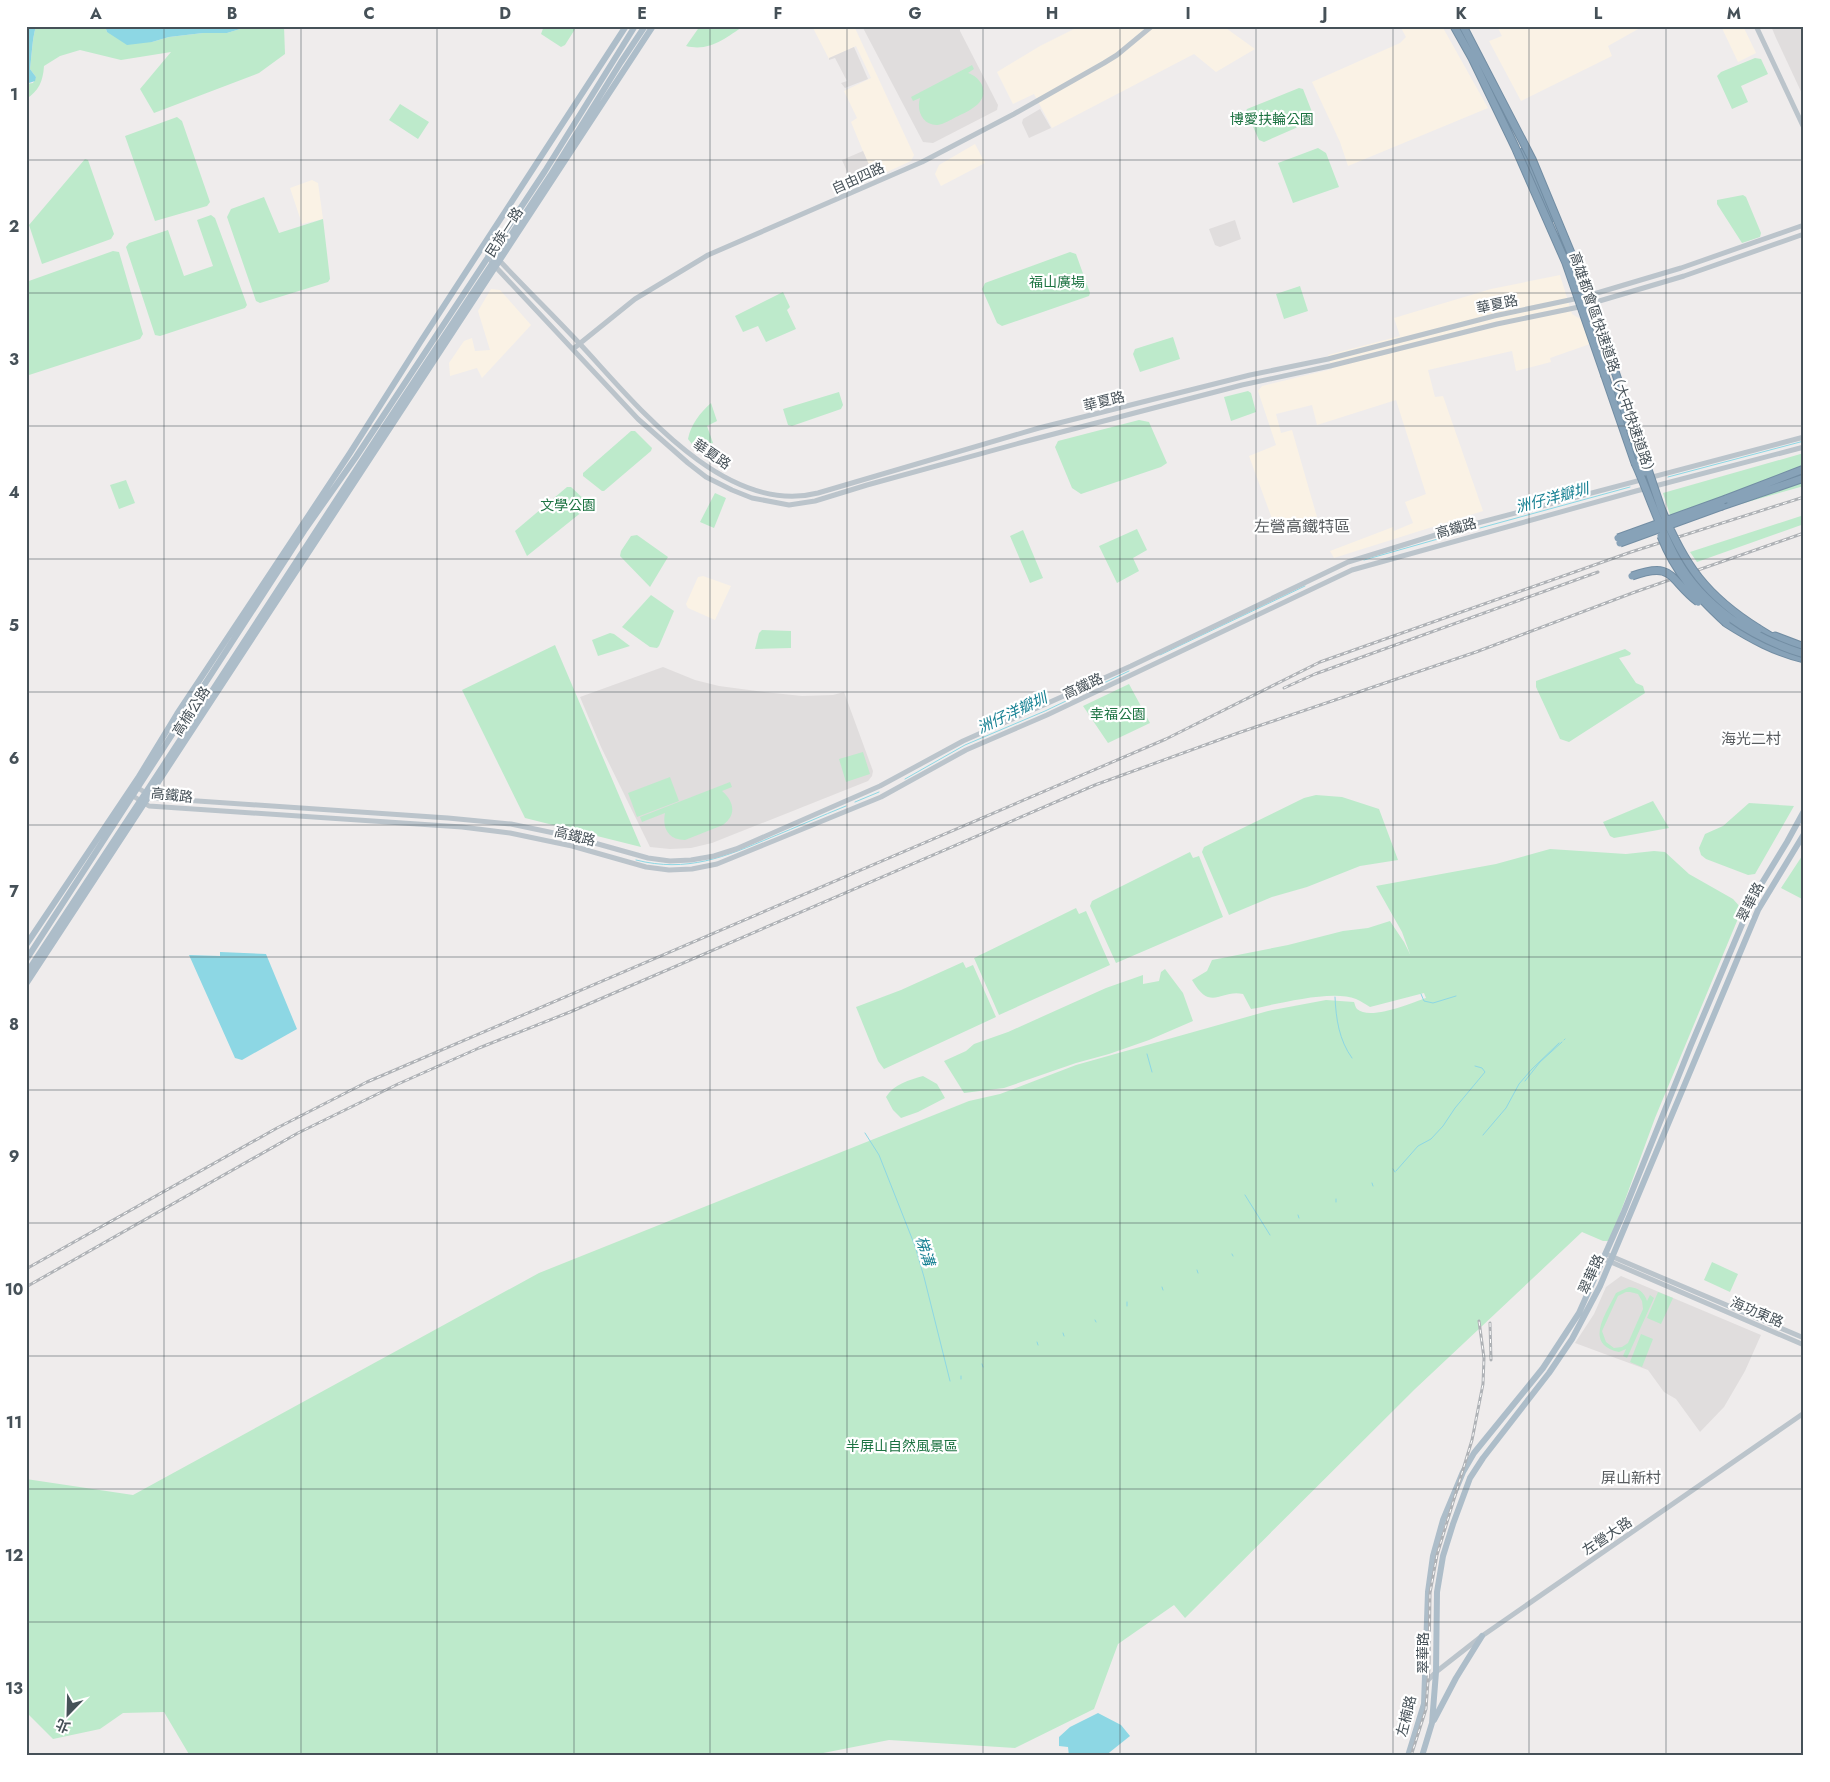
<svg xmlns="http://www.w3.org/2000/svg" width="1830" height="1782" viewBox="0 0 1830 1782" font-family="Jost,'Noto Sans TC',sans-serif">
<style>
.commercial{fill:#faf2e5}
.education{fill:#e0dddd}
.green{fill:#bdeacb;fill-rule:evenodd}
.water{fill:#8dd7e4}
.lines{fill:none;stroke-linecap:round;stroke-linejoin:round}
.stream{stroke:#8dd7e4;stroke-width:1}
.highway-casing{stroke:#728da3;stroke-width:9}
.minor{stroke:#bbc4cb;stroke-width:5}
.major{stroke:#adbdc9;stroke-width:6}
.highway{stroke:#87a2b8;stroke-width:7}
.rail-casing{stroke:#afb2b6;stroke-width:3}
.rail{stroke:#fff;stroke-width:1;stroke-dasharray:4;stroke-linecap:butt}
.highway-bridge-casing{stroke:#728da3;stroke-width:9;stroke-linecap:butt}
.highway-bridge{stroke:#87a2b8;stroke-width:7}
.grid{fill:none;stroke:#465158;stroke-width:1;stroke-opacity:0.55}
.labels{text-anchor:middle;stroke-width:4.5;stroke-linejoin:round;paint-order:stroke}
.park-label{font-size:14px;fill:#1d7342;stroke:#fff}
.street-label{font-size:14px;fill:#465158;stroke:#fff}
.water-label{font-size:15px;font-style:italic;fill:#178193;stroke:#fff}
.neighbourhood-label{font-size:15px;fill:#595d60;stroke:#fff}
.quarter-label{font-size:16px;fill:#595d60;stroke:#fff}
.neatline{fill:none;stroke:#465158;stroke-width:2}
.grid-label{font-size:16px;text-anchor:middle;font-weight:bold;fill:#465158}
</style>
<rect width="100%" height="100%" fill="#efecec"/>
<path class="commercial" d="M 812,26 L 854,26 L 914,155 L 911,161 L 874,178 L 851,122 L 857,118 L 844,91 L 871,78 L 856,46 L 829,59 Z
M 1080,26 L 1223,26 L 1255,49 L 1216,72 L 1194,54 L 1052,128 L 1034,94 L 1013,104 L 997,72 L 1040,46 Z
M 1400,26 L 1442,26 L 1488,108 L 1348,166 L 1340,142 L 1312,82 L 1400,43 L 1406,37 Z
M 1497,26 L 1639,26 L 1640,28 L 1608,46 L 1612,56 L 1521,101 L 1489,41 L 1502,36 Z
M 1721,26 L 1743,26 L 1756,53 L 1738,62 Z
M 975,144 L 985,163 L 941,186 L 935,174 L 939,165 Z
M 312,180 L 318,183 L 323,219 L 302,224 L 290,188 Z
M 1560,275 L 1572,314 L 1582,320 L 1590,344 L 1550,358 L 1551,362 L 1516,371 L 1512,351 L 1428,370 L 1435,397 L 1443,396 L 1483,511 L 1334,558 L 1330,551 L 1393,527 L 1394,531 L 1413,523 L 1405,502 L 1426,494 L 1396,400 L 1317,425 L 1312,405 L 1276,414 L 1281,433 L 1292,430 L 1317,517 L 1278,535 L 1249,456 L 1276,445 L 1258,391 L 1262,386 L 1332,369 L 1328,355 L 1400,336 L 1394,318 L 1491,289 Z
M 491,289 L 500,290 L 531,325 L 482,378 L 477,368 L 450,376 L 449,363 L 464,341 L 472,338 L 475,351 L 490,350 L 478,311 Z
M 703,576 L 731,586 L 715,620 L 688,608 L 686,604 L 698,577 Z"/>
<path class="education" d="M 862,26 L 960,26 L 960,31 L 998,105 L 997,110 L 933,143 L 923,142 Z
M 1771,26 L 1804,26 L 1804,98 L 1776,38 Z
M 854,47 L 868,79 L 845,88 L 841,83 L 847,81 L 835,58 L 829,60 L 829,58 Z
M 1040,109 L 1051,128 L 1029,138 L 1022,123 L 1023,119 Z
M 863,151 L 874,176 L 853,185 L 842,160 Z
M 1235,220 L 1241,239 L 1220,247 L 1215,245 L 1209,229 Z
M 663,667 L 695,680 L 719,686 L 764,692 L 802,696 L 833,695 L 844,692 L 873,771 L 872,776 L 868,781 L 712,843 L 691,848 L 670,849 L 650,847 L 601,747 L 580,697 Z
M 1621,1276 L 1761,1335 L 1745,1371 L 1724,1407 L 1700,1432 L 1676,1399 L 1664,1392 L 1648,1370 L 1575,1343 L 1594,1314 L 1606,1287 Z"/>
<path class="green" d="M 36,26 L 105,26 L 107,32 L 152,42 L 169,37 L 203,33 L 227,33 L 250,26 L 284,26 L 285,54 L 259,73 L 154,113 L 140,89 L 171,52 L 121,60 L 80,50 L 60,56 L 44,66 C 43,81 39,91 26,99 L 26,84 L 33,83 L 36,77 L 30,69 C 32,55 32,40 36,26 Z
M 544,26 L 577,26 L 565,45 L 561,47 L 541,34 Z
M 700,26 L 744,26 C 725,38 710,52 686,46 Z
M 1755,58 L 1761,59 L 1768,74 L 1741,86 L 1748,102 L 1732,109 L 1717,76 L 1721,72 Z
M 972,65 L 974,69 L 968,73 C 974,75 979,79 982,85 C 989,103 968,111 956,117 C 950,120 944,124 938,125 C 923,126 916,111 920,98 L 913,101 L 911,97 Z
M 1299,88 L 1303,89 L 1314,117 L 1314,120 L 1264,142 L 1259,140 L 1246,111 L 1247,109 Z
M 400,104 L 429,122 L 418,139 L 389,120 Z
M 177,117 L 182,121 L 210,202 L 207,206 L 155,221 L 125,136 Z
M 1318,148 L 1326,153 L 1339,187 L 1293,203 L 1278,163 Z
M 85,159 L 88,160 L 114,234 L 111,239 L 42,264 L 29,225 Z
M 1743,195 L 1746,197 L 1761,233 L 1760,237 L 1742,243 L 1717,204 L 1717,200 Z
M 264,197 L 279,233 L 323,219 L 330,279 L 328,282 L 260,303 L 256,301 L 227,217 L 231,209 Z
M 211,215 L 215,218 L 247,305 L 245,308 L 160,336 L 155,335 L 126,247 L 129,243 L 168,230 L 184,276 L 213,266 L 197,220 Z
M 113,251 L 119,252 L 143,334 L 140,339 L 26,376 L 26,282 Z
M 1070,252 L 1076,254 L 1090,293 L 1089,296 L 1002,326 L 997,323 L 982,289 L 985,283 Z
M 1300,286 L 1308,311 L 1284,319 L 1276,294 Z
M 783,292 L 790,307 L 787,310 L 796,329 L 766,342 L 758,326 L 743,332 L 735,316 Z
M 1173,337 L 1180,359 L 1140,372 L 1133,354 L 1135,349 Z
M 1248,391 L 1251,393 L 1256,412 L 1231,421 L 1224,397 Z
M 839,392 L 843,405 L 841,409 L 792,426 L 788,425 L 783,409 Z
M 711,403 L 717,421 L 707,426 L 713,443 L 695,448 L 688,439 C 691,424 700,413 711,403 Z
M 1139,420 L 1149,422 L 1167,463 L 1161,467 L 1081,494 L 1072,488 L 1055,447 L 1058,441 Z
M 631,431 L 635,431 L 652,448 L 651,451 L 604,491 L 602,491 L 583,476 L 583,473 Z
M 1804,453 L 1804,486 L 1737,505 L 1670,515 L 1663,493 Z
M 126,480 L 135,503 L 119,509 L 110,485 Z
M 567,487 L 571,487 L 588,503 L 588,507 L 527,556 L 515,531 Z
M 715,493 L 726,498 L 714,528 L 700,522 Z
M 1804,515 L 1804,524 L 1697,562 L 1690,552 Z
M 1137,529 L 1147,550 L 1133,558 L 1139,571 L 1117,583 L 1099,546 Z
M 1023,530 L 1043,578 L 1030,583 L 1010,536 Z
M 637,535 L 668,557 L 650,587 L 620,556 L 621,551 L 631,536 Z
M 651,595 L 674,611 L 659,646 L 657,648 L 650,647 L 622,627 Z
M 762,630 L 791,631 L 791,648 L 755,649 L 759,633 Z
M 610,633 L 614,634 L 630,646 L 598,656 L 592,640 Z
M 555,645 L 641,847 L 525,818 L 462,690 Z
M 1625,649 L 1631,653 L 1630,655 L 1619,658 L 1636,683 L 1643,686 L 1645,693 L 1569,742 L 1560,739 L 1536,687 L 1536,681 Z
M 1129,684 L 1150,723 L 1108,743 L 1083,706 Z
M 863,752 L 870,774 L 846,782 L 839,759 Z
M 670,777 L 679,801 L 637,817 L 628,793 Z
M 730,782 L 732,787 L 722,791 C 734,801 737,815 723,825 L 685,840 C 668,840 662,828 665,813 L 642,822 L 640,817 Z
M 1316,795 L 1342,797 L 1379,809 L 1398,860 L 1360,866 L 1307,887 L 1272,897 L 1229,915 L 1202,852 L 1204,847 L 1304,798 Z
M 1653,801 L 1669,828 L 1614,838 L 1610,836 L 1603,822 Z
M 1749,803 L 1794,806 L 1755,874 L 1748,875 L 1706,859 L 1701,855 L 1699,848 L 1705,834 L 1723,826 Z
M 1550,849 L 1626,854 L 1654,851 L 1665,852 L 1689,874 L 1733,899 L 1742,909 L 1655,1118 L 1610,1241 L 1603,1241 L 1582,1232 L 1415,1389 L 1185,1618 L 1174,1605 L 1118,1644 L 1094,1709 L 1015,1748 L 889,1740 L 808,1756 L 190,1756 L 164,1712 L 123,1713 L 100,1729 L 53,1739 L 26,1712 L 26,1479 L 133,1495 L 539,1273 L 969,1101 L 1000,1094 L 1076,1065 L 1268,1011 L 1326,1000 L 1354,1002 C 1355,1004 1355,1007 1357,1009 C 1370,1021 1411,1003 1426,998 L 1424,993 L 1370,1007 C 1365,1004 1361,1001 1356,999 C 1332,989 1278,1004 1251,1009 L 1243,994 C 1220,989 1211,1013 1192,980 L 1207,971 L 1212,960 L 1288,945 L 1343,931 L 1368,928 L 1390,921 L 1404,942 L 1410,954 L 1402,932 L 1376,886 L 1496,864 Z
M 1190,852 L 1193,858 L 1199,856 L 1223,917 L 1116,963 L 1090,906 L 1092,901 Z
M 1804,853 L 1804,900 L 1781,888 Z
M 1076,908 L 1079,914 L 1086,911 L 1110,965 L 999,1015 L 974,958 Z
M 963,962 L 966,968 L 973,965 L 996,1017 L 884,1069 L 878,1061 L 856,1007 L 901,990 Z
M 1165,969 L 1183,993 L 1193,1021 L 1149,1040 L 1109,1054 L 1076,1063 L 1004,1088 L 964,1093 L 944,1061 L 966,1051 L 974,1044 L 1008,1032 L 1106,988 L 1143,975 L 1143,984 L 1159,981 L 1161,972 Z
M 923,1076 L 937,1084 L 945,1098 L 918,1112 L 901,1118 L 893,1110 L 886,1097 C 894,1084 909,1080 923,1076 Z
M 1712,1262 L 1738,1274 L 1730,1292 L 1704,1280 Z
M 1629,1287 C 1639,1288 1644,1292 1647,1301 L 1650,1295 L 1654,1298 L 1627,1358 L 1623,1356 L 1626,1349 L 1619,1352 C 1583,1344 1606,1314 1616,1293 ZM 1626,1292 L 1630,1292 L 1638,1294 L 1642,1301 L 1643,1309 L 1628,1343 L 1622,1347 L 1614,1348 L 1606,1342 L 1602,1331 L 1618,1296 Z
M 1658,1292 L 1673,1298 L 1661,1324 L 1647,1318 Z
M 1641,1334 L 1653,1339 L 1642,1367 L 1630,1362 Z"/>
<path class="water" d="M 26,26 L 36,26 C 32,40 32,54 30,69 L 36,77 L 35,81 L 26,84 Z
M 105,26 L 250,26 L 227,33 L 203,33 L 169,37 L 152,42 L 127,45 L 107,32 Z
M 220,952 L 266,954 L 297,1029 L 242,1060 L 235,1058 L 189,955 L 220,956 Z
M 1098,1713 L 1121,1725 L 1130,1736 L 1105,1756 L 1069,1756 L 1068,1747 L 1059,1746 L 1059,1737 L 1070,1727 Z"/>
<g class="lines">
<path class="stream" d="M 1668,477 L 1804,441
M 1480,528 L 1630,487
M 1364,560 L 1452,535
M 1160,655 L 1305,586
M 905,779 L 965,745 L 1045,711 L 1129,671
M 855,802 L 879,792
M 636,860 C 687,873 725,857 772,837 C 797,827 821,816 846,806
M 1421,994 L 1424,1001 L 1433,1003 L 1456,996
M 1335,997 C 1336,1019 1339,1040 1352,1058
M 1564,1040 L 1565,1039
M 1147,1054 L 1152,1072
M 1525,1081 L 1540,1062 L 1562,1042
M 865,1133 L 879,1155 L 915,1246 L 924,1277 L 950,1381
M 1483,1135 L 1506,1108 L 1519,1084 L 1531,1070 L 1559,1043
M 1393,1169 L 1395,1172
M 1396,1171 L 1418,1146 L 1431,1139 L 1443,1126 L 1455,1108 L 1485,1072 L 1482,1068 L 1475,1066
M 1372,1183 L 1373,1186
M 1245,1195 L 1270,1235
M 1336,1199 L 1336,1202
M 1298,1215 L 1299,1218
M 1232,1254 L 1233,1256
M 1197,1270 L 1198,1273
M 1162,1287 L 1163,1290
M 1127,1302 L 1127,1306
M 1095,1320 L 1096,1322
M 1063,1333 L 1064,1336
M 1037,1342 L 1038,1345
M 982,1364 L 983,1367
M 961,1376 L 961,1379"/>
<defs>
<path id="highway" d="M 1523,152 L 1551,218
M 1605,376 L 1635,463
M 1726,499 L 1804,469
M 1722,506 L 1804,478
M 1726,623 C 1751,639 1775,652 1804,659
M 1759,629 L 1780,642
M 1775,636 L 1804,647"/>
</defs>
<use href="#highway" class="highway-casing"/>
<path class="minor" d="M 1756,26 L 1804,128
M 488,255 L 492,263 L 638,419 L 688,463 L 706,477 L 732,490 L 752,498 L 789,505 L 815,501 L 867,485 L 1027,441 L 1242,385 L 1330,366 L 1497,324 L 1579,307 L 1684,276 L 1804,234
M 498,259 C 525,288 553,315 580,344 C 636,404 724,517 818,493 L 1039,428 L 1250,375 L 1328,359 L 1494,316 L 1579,298
M 1587,296 L 1681,268 L 1804,225
M 573,349 L 635,299 L 708,255 L 922,162 L 1014,114 L 1104,63 L 1117,55 L 1152,26
M 135,789 L 138,788 L 154,798 L 448,818 L 511,824 L 573,837 L 648,858 L 670,861 L 691,860 L 714,856 L 736,849 L 880,786 L 963,741 L 1131,666 L 1348,562 L 1455,529 L 1804,437
M 132,793 L 133,796 L 149,806 L 462,827 L 510,833 L 572,846 L 646,867 L 669,870 L 692,869 L 717,864 L 881,797 L 966,750 L 1047,715 L 1352,570 L 1636,491 L 1804,447
M 1606,1254 L 1804,1338
M 1604,1259 L 1804,1345
M 1426,1682 L 1436,1672 L 1482,1636 L 1804,1413"/>
<path class="major" d="M 26,945 L 138,778 L 177,714 L 350,453 L 421,341 L 626,26
M 26,960 L 304,531 L 356,457 L 545,171 L 635,26
M 26,974 L 150,786 L 384,427 L 550,176 L 621,62 L 645,26
M 26,984 L 653,26
M 1434,1720 L 1456,1678 L 1482,1636
M 1408,1756 L 1424,1704 L 1428,1592 L 1433,1556 L 1443,1520 L 1463,1472 L 1474,1453 L 1543,1368 L 1579,1313 L 1623,1214 L 1691,1045 L 1754,896 L 1787,842 L 1804,811
M 1422,1756 L 1432,1723 L 1436,1672 L 1437,1592 L 1443,1556 L 1453,1524 L 1470,1478 L 1483,1458 L 1549,1373 L 1572,1339 L 1600,1286 L 1758,910 L 1804,834"/>
<use href="#highway" class="highway"/>
<defs>
<path id="rail" d="M 1284,688 L 1315,674 L 1598,572
M 26,1269 L 277,1128 L 367,1082 L 1166,739 L 1320,662 L 1631,552 L 1804,497
M 26,1287 L 298,1133 L 398,1084 L 479,1048 L 570,1012 L 1095,785 L 1238,733 L 1476,652 L 1635,592 L 1804,533
M 1490,1323 L 1491,1360
M 1411,1756 L 1426,1709 L 1429,1667 L 1430,1593 L 1437,1555 L 1472,1440 L 1483,1384 L 1484,1358 L 1479,1321"/>
</defs>
<use href="#rail" class="rail-casing"/>
<use href="#rail" class="rail"/>
<defs>
<path id="highway-bridge" d="M 1454,26 L 1472,58 L 1515,147 L 1566,263 L 1605,376
M 1463,26 L 1532,159 L 1593,306 L 1661,508 C 1684,565 1706,596 1759,629
M 1582,294 L 1589,317
M 1617,387 L 1644,472
M 1635,463 C 1649,494 1659,527 1676,558 C 1702,606 1752,638 1804,654
M 1661,536 C 1676,574 1697,596 1726,623
M 1618,538 L 1726,499
M 1620,543 L 1722,506
M 1632,576 C 1675,561 1668,579 1698,602"/>
</defs>
<use href="#highway-bridge" class="highway-bridge-casing"/>
<use href="#highway-bridge" class="highway-bridge"/>
</g>
<path class="grid" d="M 164,26 L 164,1756M 301,26 L 301,1756M 437,26 L 437,1756M 574,26 L 574,1756M 710,26 L 710,1756M 847,26 L 847,1756M 983,26 L 983,1756M 1120,26 L 1120,1756M 1256,26 L 1256,1756M 1393,26 L 1393,1756M 1529,26 L 1529,1756M 1666,26 L 1666,1756M 26,160 L 1804,160M 26,293 L 1804,293M 26,426 L 1804,426M 26,559 L 1804,559M 26,692 L 1804,692M 26,825 L 1804,825M 26,957 L 1804,957M 26,1090 L 1804,1090M 26,1223 L 1804,1223M 26,1356 L 1804,1356M 26,1489 L 1804,1489M 26,1622 L 1804,1622"/>
<g class="labels">
<g class="park-label">
<text x="1272" y="124">博愛扶輪公園</text>
<text x="1057" y="287">福山廣場</text>
<text x="568" y="510">文學公園</text>
<text x="1118" y="719">幸福公園</text>
<text x="902" y="1451">半屏山自然風景區</text>
</g>
<g class="street-label">
<text transform="translate(858 178) rotate(-24)" y="5">自由四路</text>
<text transform="translate(504 232) rotate(-57)" y="5">民族一路</text>
<text transform="translate(1497 304) rotate(-12)" y="5">華夏路</text>
<text transform="translate(1613 365) rotate(71)" y="5">高雄都會區快速道路（大中快速道路）</text>
<text transform="translate(1104 401) rotate(-14)" y="5">華夏路</text>
<text transform="translate(712 454) rotate(34)" y="5">華夏路</text>
<text transform="translate(1456 528) rotate(-16)" y="5">高鐵路</text>
<text transform="translate(1083 686) rotate(-25)" y="5">高鐵路</text>
<text transform="translate(191 711) rotate(-57)" y="5">高楠公路</text>
<text transform="translate(172 795) rotate(6)" y="5">高鐵路</text>
<text transform="translate(575 836) rotate(14)" y="5">高鐵路</text>
<text transform="translate(1750 902) rotate(-63)" y="5">翠華路</text>
<text transform="translate(1591 1274) rotate(-66)" y="5">翠華路</text>
<text transform="translate(1757 1312) rotate(23)" y="5">海功東路</text>
<text transform="translate(1607 1536) rotate(-34)" y="5">左營大路</text>
<text transform="translate(1423 1653) rotate(-90)" y="5">翠華路</text>
<text transform="translate(1406 1716) rotate(-76)" y="5">左楠路</text>
</g>
<g class="water-label">
<text transform="translate(1552 498) rotate(-15)" y="5">洲仔洋瓣圳</text>
<text transform="translate(1012 713) rotate(-25)" y="5">洲仔洋瓣圳</text>
<text transform="translate(925 1251) rotate(73)" y="5">梯溝</text>
</g>
<g class="neighbourhood-label">
<text x="1751" y="744">海光二村</text>
<text x="1631" y="1483">屏山新村</text>
</g>
<g class="quarter-label">
<text x="1302" y="532">左營高鐵特區</text>
</g>
</g>
<rect width="1830" height="1782" fill="none" stroke="#ffffff" stroke-width="55"/>
<g transform="translate(68 1714) rotate(203)" stroke="#ffffff" stroke-width="4" paint-order="stroke">
<path d="M0-4L9 19L0 12L-9 19Z" fill="#465158"/>
<text y="-8" font-size="14" font-weight="bold" text-anchor="middle" fill="#465158">北</text>
</g>
<rect x="28" y="28" width="1774" height="1726" class="neatline"/>
<g class="grid-label">
<text x="96" y="19">A</text>
<text x="232" y="19">B</text>
<text x="369" y="19">C</text>
<text x="505" y="19">D</text>
<text x="642" y="19">E</text>
<text x="778" y="19">F</text>
<text x="915" y="19">G</text>
<text x="1052" y="19">H</text>
<text x="1188" y="19">I</text>
<text x="1325" y="19">J</text>
<text x="1461" y="19">K</text>
<text x="1598" y="19">L</text>
<text x="1734" y="19">M</text>
<text x="14" y="100">1</text>
<text x="14" y="232">2</text>
<text x="14" y="365">3</text>
<text x="14" y="498">4</text>
<text x="14" y="631">5</text>
<text x="14" y="764">6</text>
<text x="14" y="897">7</text>
<text x="14" y="1030">8</text>
<text x="14" y="1162">9</text>
<text x="14" y="1295">10</text>
<text x="14" y="1428">11</text>
<text x="14" y="1561">12</text>
<text x="14" y="1694">13</text>
</g>
</svg>
